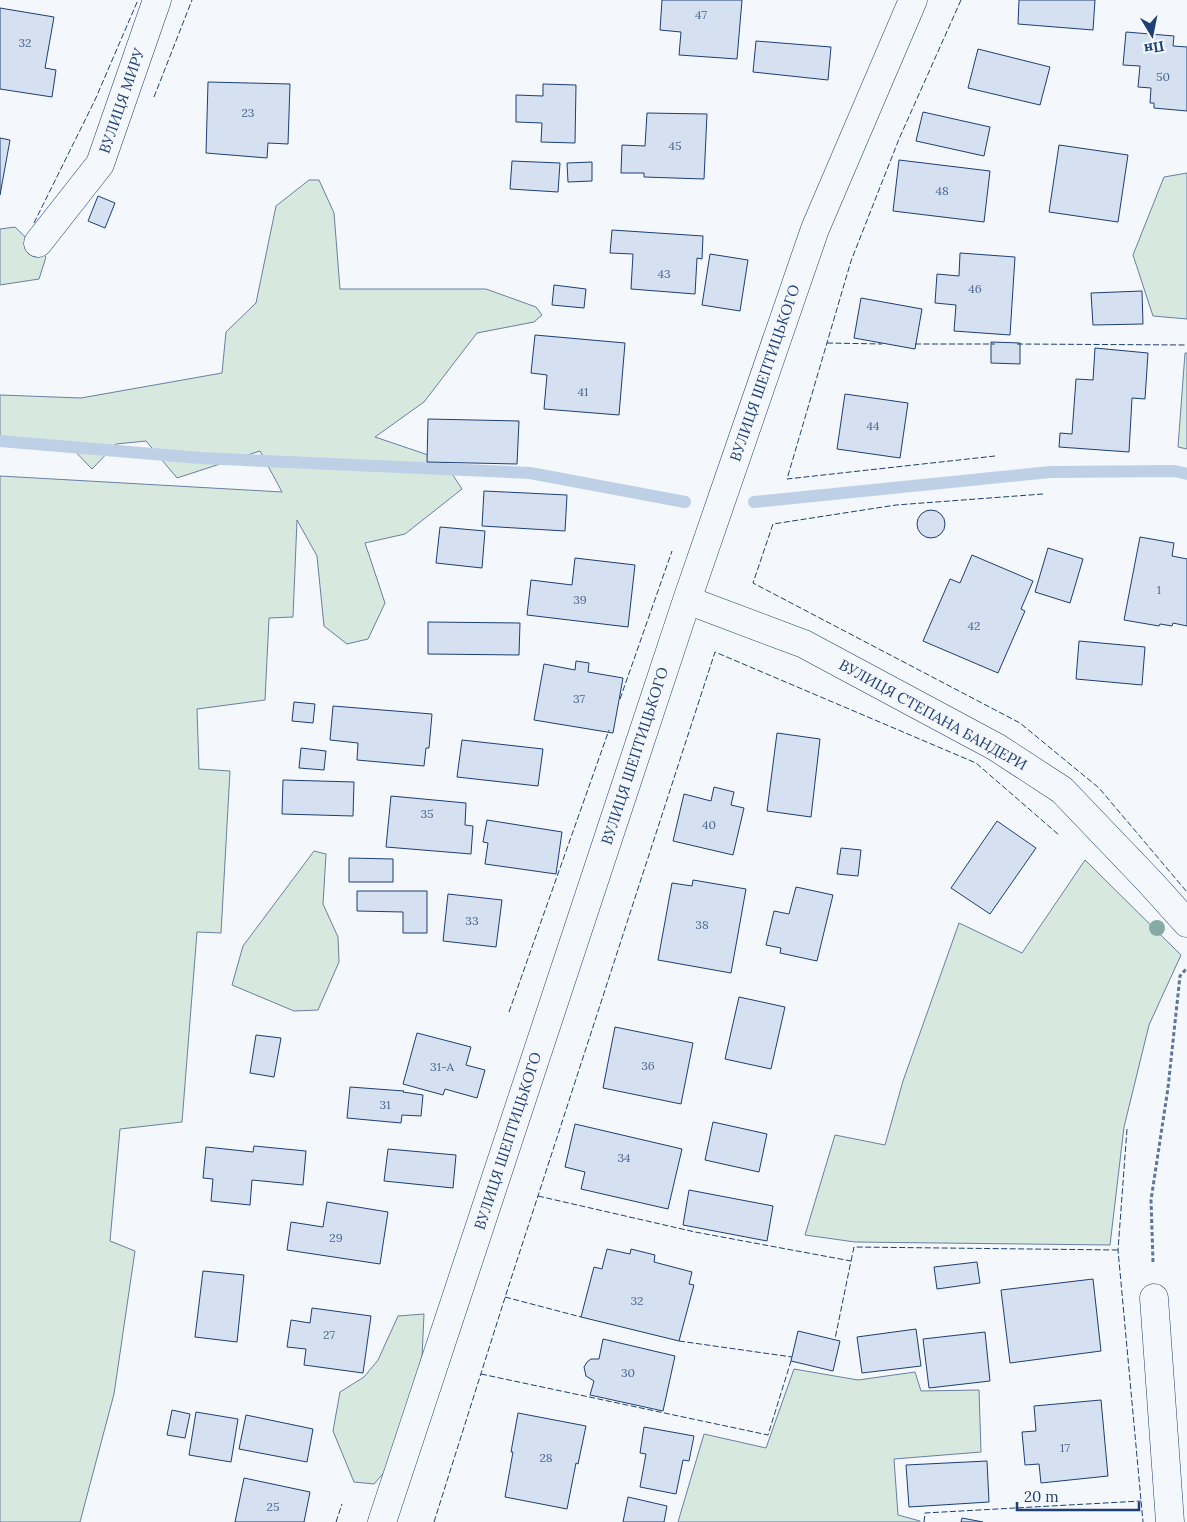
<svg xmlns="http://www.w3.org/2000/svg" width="1187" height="1522" viewBox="0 0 1187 1522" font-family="Lora,serif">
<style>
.green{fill:#d7e8df;stroke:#687fa3}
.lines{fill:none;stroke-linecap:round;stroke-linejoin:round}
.stream{stroke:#bed0e5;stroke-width:12}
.building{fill:#d5e0f0;stroke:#1d3f73}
.street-casing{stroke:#1d3f73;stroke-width:29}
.path{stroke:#5e769c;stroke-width:3;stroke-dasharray:4 2.5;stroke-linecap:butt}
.street{stroke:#f4f7fb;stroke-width:28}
.fence{stroke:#1d3f73;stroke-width:1;stroke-dasharray:6 2.5;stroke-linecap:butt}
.tree{fill:#86aba6}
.labels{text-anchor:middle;stroke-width:4;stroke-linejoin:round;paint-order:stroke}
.number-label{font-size:12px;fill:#4b6792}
.street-label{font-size:15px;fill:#1d3f73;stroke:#f4f7fb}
</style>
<rect width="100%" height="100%" fill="#f4f7fb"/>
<path class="green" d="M 1187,173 L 1187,319 L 1153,316 L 1133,255 L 1164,177 Z
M 309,180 L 319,180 L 334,213 L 340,289 L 486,289 L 536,307 L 542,315 L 534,322 L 477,333 L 424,402 L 375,437 L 443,460 L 462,489 L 405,534 L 365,543 L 385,603 L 368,639 L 347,644 L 324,626 L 317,556 L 297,520 L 293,617 L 269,618 L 265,700 L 197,709 L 199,769 L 230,771 L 221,933 L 197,932 L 182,1122 L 120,1129 L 110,1241 L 135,1251 L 114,1394 L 80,1522 L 0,1522 L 0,476 L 282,492 L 260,451 L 177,478 L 146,441 L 116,444 L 92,469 L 66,442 L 0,446 L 0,395 L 81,398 L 222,373 L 226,332 L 256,303 L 276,206 Z
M 15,227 L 46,257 L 39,279 L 0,285 L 0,229 Z
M 1185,353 L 1187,353 L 1187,449 L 1178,447 Z
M 314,851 L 326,854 L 323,904 L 338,937 L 339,962 L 318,1010 L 294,1011 L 232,985 L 243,946 Z
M 1085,860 L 1181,955 L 1149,1025 L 1124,1127 L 1110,1245 L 855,1242 L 805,1235 L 835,1135 L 885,1145 L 903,1081 L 959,923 L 1022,953 Z
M 424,1314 L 422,1357 L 388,1468 L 374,1484 L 354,1482 L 333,1431 L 340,1392 L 364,1377 L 378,1360 L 398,1316 Z
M 794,1369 L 858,1380 L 915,1372 L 921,1391 L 979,1390 L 981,1452 L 894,1459 L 898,1515 L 920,1521 L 920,1522 L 678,1522 L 704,1434 L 766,1448 Z"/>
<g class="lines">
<path class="stream" d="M 0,441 L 200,458 L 530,473 L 685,502
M 754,502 L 1050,472 L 1175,471 L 1187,474"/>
</g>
<path class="building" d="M 662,0 L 742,0 L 737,59 L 679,55 L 681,32 L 660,30 Z
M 1019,0 L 1095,0 L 1093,30 L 1018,24 Z
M 0,8 L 54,17 L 45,68 L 56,70 L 52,97 L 0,89 Z
M 1126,32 L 1174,36 L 1173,46 L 1187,47 L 1187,111 L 1154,108 L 1154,103 L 1150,103 L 1151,88 L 1138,87 L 1140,66 L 1123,65 Z
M 756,41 L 831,47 L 828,80 L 753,72 Z
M 978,49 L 1050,67 L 1040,105 L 968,88 Z
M 208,82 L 290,84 L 288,144 L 268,143 L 267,158 L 206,153 Z
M 543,84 L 576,85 L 575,143 L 541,142 L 542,123 L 516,122 L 516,95 L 543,96 Z
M 923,112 L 990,127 L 984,156 L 916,141 Z
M 647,113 L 707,114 L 704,179 L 644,177 L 644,173 L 621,173 L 622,145 L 645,146 Z
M 0,138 L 10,140 L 0,195 Z
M 1059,145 L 1128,155 L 1118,222 L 1049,212 Z
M 899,160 L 990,171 L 984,222 L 893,211 Z
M 512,161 L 560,163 L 558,192 L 510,189 Z
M 592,162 L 592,181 L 568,182 L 567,163 Z
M 98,196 L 115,203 L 105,228 L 88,221 Z
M 612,230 L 703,236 L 702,259 L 697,258 L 695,294 L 631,289 L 633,254 L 610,253 Z
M 960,253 L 1015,257 L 1010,335 L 954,331 L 956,305 L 935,303 L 937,274 L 959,276 Z
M 710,254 L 748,260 L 740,311 L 702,305 Z
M 554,285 L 586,289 L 584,308 L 552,305 Z
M 1142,291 L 1143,324 L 1093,325 L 1091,293 Z
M 861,298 L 922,309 L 915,349 L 854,338 Z
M 535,335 L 625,343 L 619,415 L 544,409 L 547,375 L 531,373 Z
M 991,342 L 1020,343 L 1020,364 L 991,363 Z
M 1095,348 L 1148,353 L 1145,399 L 1132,398 L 1129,452 L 1059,447 L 1060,433 L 1072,434 L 1076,379 L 1093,380 Z
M 845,394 L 908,403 L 900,458 L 837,449 Z
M 428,419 L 519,421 L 517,464 L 427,462 Z
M 484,491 L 567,495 L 565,531 L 482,526 Z
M917 524a14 14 0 1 1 28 0a14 14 0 1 1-28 0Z
M 440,527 L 485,531 L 482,568 L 436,563 Z
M 1140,537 L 1174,543 L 1172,556 L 1187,559 L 1187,626 L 1173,623 L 1172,626 L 1160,624 L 1159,626 L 1124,620 Z
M 1048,548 L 1083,559 L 1070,603 L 1035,592 Z
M 972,555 L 1033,581 L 1021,609 L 1025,611 L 998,673 L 923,641 L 950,579 L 960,583 Z
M 575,558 L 635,565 L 628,627 L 527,615 L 531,580 L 572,585 Z
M 428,622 L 520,623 L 519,655 L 428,654 Z
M 1079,641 L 1145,647 L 1142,685 L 1076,679 Z
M 576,661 L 589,663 L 588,672 L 623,678 L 613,733 L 534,720 L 544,664 L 575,670 Z
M 294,702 L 315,704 L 313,723 L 292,721 Z
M 333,706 L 432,714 L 429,748 L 426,748 L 424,766 L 357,760 L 358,743 L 330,740 Z
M 777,733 L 820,739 L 811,817 L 767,811 Z
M 462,740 L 543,749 L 538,786 L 457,777 Z
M 301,748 L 326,751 L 324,770 L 299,768 Z
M 283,780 L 354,782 L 353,816 L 282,814 Z
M 714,787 L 734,792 L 731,805 L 744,808 L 733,855 L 673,841 L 684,794 L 711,801 Z
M 391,796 L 466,803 L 465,825 L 473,826 L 471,854 L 386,847 Z
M 487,820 L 562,832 L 556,874 L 485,864 L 488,843 L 483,842 Z
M 997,821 L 1036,848 L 990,914 L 951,888 Z
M 841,848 L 861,850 L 858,876 L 837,874 Z
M 349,858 L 393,859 L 393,882 L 349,882 Z
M 693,880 L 746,889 L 731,973 L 658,960 L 672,883 L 692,886 Z
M 796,887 L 833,895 L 817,961 L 780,953 L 781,948 L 766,945 L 774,911 L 789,914 Z
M 357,891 L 427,891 L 427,933 L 403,933 L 403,912 L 357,911 Z
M 448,894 L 502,900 L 496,947 L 443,941 Z
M 739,997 L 785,1007 L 771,1069 L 725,1059 Z
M 615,1027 L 693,1043 L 681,1104 L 603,1088 Z
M 417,1033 L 471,1047 L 466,1065 L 485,1070 L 477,1098 L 445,1089 L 443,1095 L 403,1084 Z
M 256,1035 L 281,1038 L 274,1077 L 250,1073 Z
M 350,1087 L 404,1091 L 403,1092 L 423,1095 L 421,1116 L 402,1115 L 401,1123 L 347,1118 Z
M 713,1122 L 767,1134 L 759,1172 L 705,1160 Z
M 575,1124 L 682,1149 L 668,1209 L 581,1189 L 585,1172 L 565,1167 Z
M 254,1146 L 306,1151 L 303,1185 L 252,1180 L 250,1205 L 211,1201 L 213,1179 L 203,1178 L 206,1147 L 253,1152 Z
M 388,1149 L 456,1155 L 453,1188 L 384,1181 Z
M 689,1190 L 773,1206 L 767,1241 L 683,1225 Z
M 327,1202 L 388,1212 L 380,1264 L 287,1250 L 291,1222 L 323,1227 Z
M 607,1249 L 630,1254 L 631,1249 L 655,1255 L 654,1262 L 692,1272 L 689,1284 L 694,1285 L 679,1341 L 581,1317 L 594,1267 L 602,1269 Z
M 977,1262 L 980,1283 L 937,1289 L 934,1267 Z
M 203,1271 L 244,1275 L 237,1342 L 195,1337 Z
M 1093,1279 L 1101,1351 L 1010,1363 L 1001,1290 Z
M 312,1308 L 371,1316 L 363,1373 L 304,1365 L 306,1349 L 287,1347 L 291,1320 L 310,1323 Z
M 916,1329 L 921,1366 L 862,1373 L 857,1337 Z
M 798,1331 L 840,1341 L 833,1371 L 791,1361 Z
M 985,1332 L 990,1381 L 929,1388 L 923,1339 Z
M 603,1339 L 675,1356 L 663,1411 L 590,1395 L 594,1381 L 586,1376 L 584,1367 L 587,1362 L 591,1359 L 599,1359 Z
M 1101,1400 L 1108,1476 L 1041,1483 L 1039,1464 L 1025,1465 L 1022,1432 L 1036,1431 L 1034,1406 Z
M 172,1410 L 190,1414 L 185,1438 L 167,1435 Z
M 196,1412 L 238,1419 L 231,1462 L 189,1455 Z
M 518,1413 L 586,1426 L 578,1464 L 576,1463 L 567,1509 L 505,1497 L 513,1452 L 511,1452 Z
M 246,1415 L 313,1429 L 307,1462 L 239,1449 Z
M 644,1427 L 694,1436 L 689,1461 L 683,1460 L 676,1494 L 640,1487 L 646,1454 L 640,1453 Z
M 987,1461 L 989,1502 L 909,1507 L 906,1465 Z
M 244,1478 L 310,1492 L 304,1522 L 235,1522 Z
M 628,1497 L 667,1506 L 664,1522 L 623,1522 Z
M 962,1518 L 983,1522 L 961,1522 Z"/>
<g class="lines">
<defs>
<path id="street" d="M 38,243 L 100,164 L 157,0
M 687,600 L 804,644 L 996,747 L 1062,790 L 1150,882 L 1187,923
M 1154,1298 L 1170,1522
M 382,1522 L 687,600 L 815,229 L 913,0"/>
</defs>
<use href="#street" class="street-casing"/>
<path class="path" d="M 1153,1262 L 1151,1200 L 1168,1088 L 1180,976 L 1187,968"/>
<use href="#street" class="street"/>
<path class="fence" d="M 961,0 L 899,139 L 851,261 L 787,479 L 995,456
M 154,97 L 192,0
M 34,223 L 95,100 L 138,0
M 827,343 L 882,344
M 915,344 L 995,344
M 1017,344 L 1187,345
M 1043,494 L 896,505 L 773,524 L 753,583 L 1020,723 L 1099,788 L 1187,892
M 620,699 L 672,551
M 509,1012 L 609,730
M 1127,1129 L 1118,1250 L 1143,1522
M 538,1196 L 695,1232 L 851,1261 L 835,1339
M 851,1261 L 854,1247 L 1118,1250
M 505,1297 L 581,1317
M 679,1341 L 792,1357
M 481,1374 L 768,1435 L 791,1361
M 336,1522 L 342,1504
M 434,1522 L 509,1285 L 715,652 L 976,763 L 1059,835
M 924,1522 L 925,1513 L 1141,1501"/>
</g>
<circle class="tree" cx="1157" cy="928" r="8"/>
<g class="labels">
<g class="number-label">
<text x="701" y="19">47</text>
<text x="25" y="47">32</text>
<text x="1163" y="81">50</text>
<text x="248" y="117">23</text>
<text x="675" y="150">45</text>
<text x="942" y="195">48</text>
<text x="664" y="278">43</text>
<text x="975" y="293">46</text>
<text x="583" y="396">41</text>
<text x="873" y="430">44</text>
<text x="1159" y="594">1</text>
<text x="580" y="604">39</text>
<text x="974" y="630">42</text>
<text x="579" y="703">37</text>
<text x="427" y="818">35</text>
<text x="709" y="829">40</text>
<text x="472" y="925">33</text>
<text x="702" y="929">38</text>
<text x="648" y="1070">36</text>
<text x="442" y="1071">31-А</text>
<text x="385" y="1109">31</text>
<text x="624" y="1162">34</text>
<text x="336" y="1242">29</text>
<text x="637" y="1305">32</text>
<text x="329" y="1339">27</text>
<text x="628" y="1377">30</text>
<text x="1065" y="1452">17</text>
<text x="546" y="1462">28</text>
<text x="273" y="1511">25</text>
</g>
<g class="street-label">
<text transform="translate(122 101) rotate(-71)" y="5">ВУЛИЦЯ МИРУ</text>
<text transform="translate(765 373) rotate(-71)" y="5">ВУЛИЦЯ ШЕПТИЦЬКОГО</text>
<text transform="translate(933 715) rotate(29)" y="5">ВУЛИЦЯ СТЕПАНА БАНДЕРИ</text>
<text transform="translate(635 756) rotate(-72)" y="5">ВУЛИЦЯ ШЕПТИЦЬКОГО</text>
<text transform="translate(508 1141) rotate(-72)" y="5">ВУЛИЦЯ ШЕПТИЦЬКОГО</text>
</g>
</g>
<g transform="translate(1152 35) rotate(170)" stroke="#f4f7fb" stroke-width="4" paint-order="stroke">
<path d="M0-4L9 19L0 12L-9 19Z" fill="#1d3f73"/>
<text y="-8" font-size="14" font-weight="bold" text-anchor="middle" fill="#1d3f73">Пн</text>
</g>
<path d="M1017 1502v8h122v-8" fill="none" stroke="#1d3f73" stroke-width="2.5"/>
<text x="1024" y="1502" font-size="15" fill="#1d3f73" stroke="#f4f7fb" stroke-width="4" paint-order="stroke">20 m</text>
</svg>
